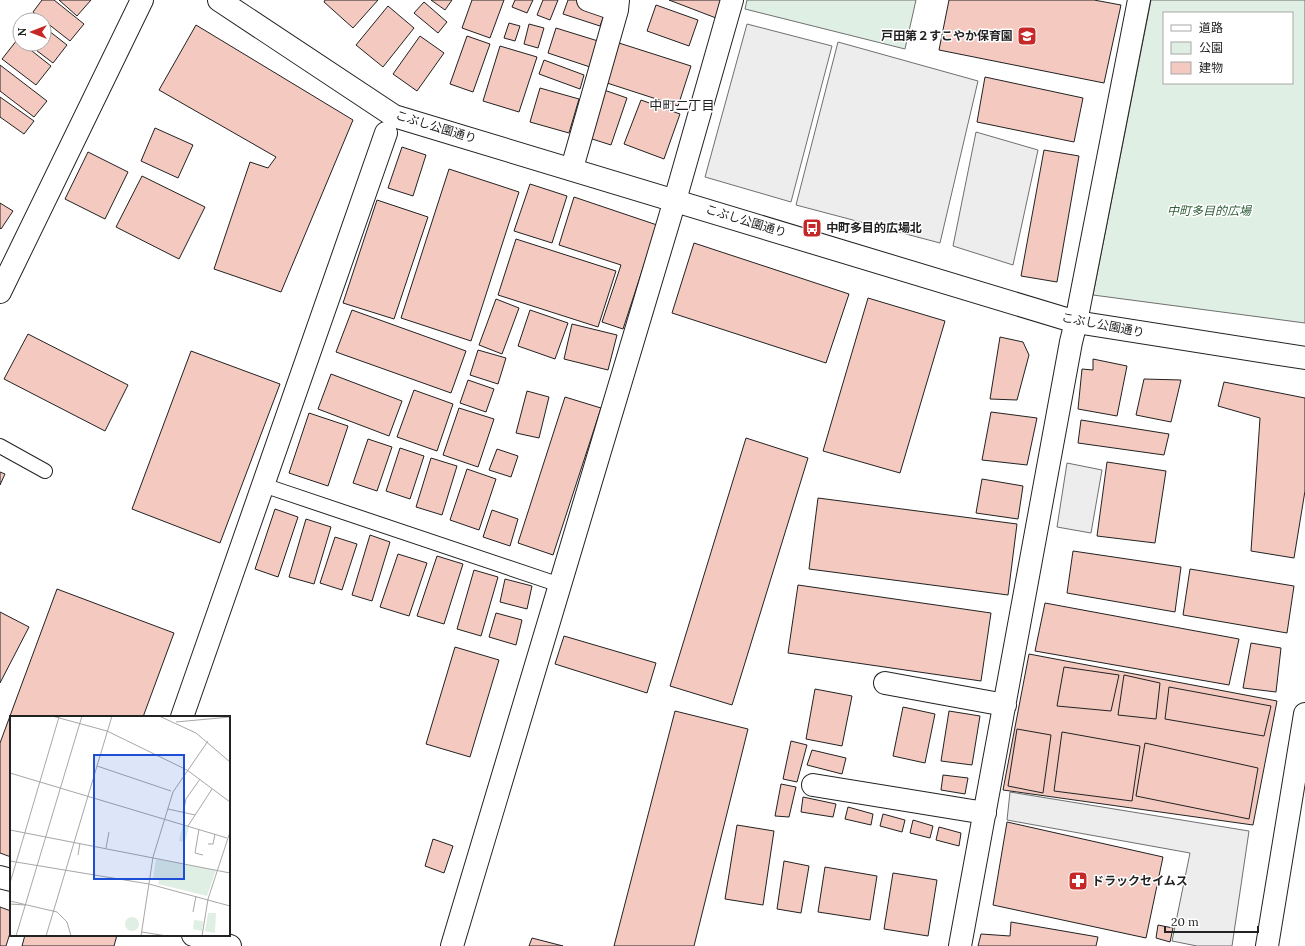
<svg xmlns="http://www.w3.org/2000/svg" width="1305" height="946" viewBox="0 0 1305 946" font-family="Lora,'Noto Sans JP',serif">
<style>
.green{fill:#e0efe3;stroke:#6f6f6f;fill-rule:evenodd}
.parking{fill:#ededed;stroke:#6f6f6f}
.building{fill:#f3c9c0;stroke:#222}
.lines{fill:none;stroke-linecap:round;stroke-linejoin:round}
.lane-casing{stroke:#222;stroke-width:16}
.street-casing{stroke:#222;stroke-width:24}
.secondary-casing{stroke:#222;stroke-width:24}
.lane{stroke:#fff;stroke-width:14}
.street{stroke:#fff;stroke-width:22}
.secondary{stroke:#fff;stroke-width:22}
.labels{text-anchor:middle;stroke-width:3;stroke-linejoin:round;paint-order:stroke}
.poi-label{font-size:12px;font-weight:bold;fill:#222;stroke:#fff;text-anchor:start}
.street-label{font-size:12px;fill:#222;stroke:#fff}
.park-label{font-size:12px;font-style:italic;fill:#2f5e38;stroke:#fff}
.neighbourhood-label{font-size:13px;fill:#222;stroke:#fff}
.inset-road{fill:none;stroke:#a7a7a7;stroke-width:1}
.view{fill:#1d4ed8;fill-opacity:0.15;stroke:#1d4ed8;stroke-width:2}
.inset-edge{fill:none;stroke:#222;stroke-width:2}
</style>
<rect width="100%" height="100%" fill="#fff"/>
<path class="green" d="M 747,0 L 916,0 L 905,49 L 745,9 Z
M 1151,0 L 1305,0 L 1305,323 L 1093,295 ZM 1164,13 L 1292,13 L 1292,83 L 1164,83 Z"/>
<path class="parking" d="M 747,24 L 832,46 L 791,202 L 705,177 Z
M 838,42 L 978,81 L 940,243 L 796,205 Z
M 976,132 L 1038,150 L 1013,265 L 953,246 Z
M 1067,463 L 1102,470 L 1091,533 L 1057,527 Z
M 1010,792 L 1249,831 L 1232,946 L 1197,946 L 1172,941 L 1190,853 L 1007,820 Z"/>
<path class="building" d="M 42,0 L 54,0 L 84,24 L 70,41 L 33,12 Z
M 59,0 L 91,0 L 77,16 Z
M 325,0 L 378,0 L 353,28 L 324,2 Z
M 431,0 L 452,0 L 445,10 Z
M 472,0 L 504,0 L 490,38 L 462,28 Z
M 515,0 L 533,0 L 527,13 L 512,7 Z
M 543,0 L 558,0 L 550,20 L 537,15 Z
M 568,0 L 576,0 L 606,10 L 600,26 L 563,14 Z
M 669,0 L 723,0 L 716,18 Z
M 949,0 L 1094,0 L 1121,5 L 1104,83 L 939,50 Z
M 424,2 L 447,22 L 438,33 L 414,13 Z
M 656,5 L 698,20 L 689,46 L 647,31 Z
M 388,6 L 414,28 L 383,67 L 356,45 Z
M 509,23 L 520,26 L 515,41 L 504,38 Z
M 529,24 L 544,28 L 538,48 L 524,44 Z
M 196,25 L 353,120 L 281,292 L 214,269 L 250,162 L 268,168 L 276,157 L 159,90 Z
M 44,27 L 67,45 L 53,63 L 28,44 L 44,44 Z
M 556,28 L 598,41 L 590,67 L 548,53 Z
M 420,36 L 444,53 L 417,91 L 393,74 Z
M 467,36 L 490,44 L 473,92 L 450,84 Z
M 17,40 L 20,44 L 23,44 L 51,66 L 36,85 L 2,59 Z
M 619,43 L 691,66 L 678,106 L 607,83 Z
M 500,46 L 537,57 L 519,112 L 483,101 Z
M 544,60 L 584,75 L 580,89 L 539,74 Z
M 0,65 L 47,101 L 34,117 L 0,91 Z
M 985,77 L 1083,98 L 1074,142 L 977,122 Z
M 540,88 L 579,99 L 569,133 L 530,122 Z
M 604,90 L 627,98 L 611,145 L 589,138 Z
M 0,97 L 34,121 L 24,134 L 0,117 Z
M 641,100 L 680,114 L 664,159 L 624,144 Z
M 155,128 L 193,145 L 178,178 L 141,161 Z
M 402,147 L 426,155 L 413,196 L 388,188 Z
M 1044,150 L 1079,156 L 1057,282 L 1021,276 Z
M 88,152 L 128,172 L 105,219 L 65,199 Z
M 449,169 L 519,192 L 471,341 L 401,318 Z
M 142,176 L 205,207 L 179,259 L 116,227 Z
M 530,184 L 567,196 L 552,243 L 514,231 Z
M 574,197 L 657,225 L 623,329 L 602,322 L 621,265 L 559,245 Z
M 377,200 L 428,217 L 394,319 L 343,303 Z
M 0,203 L 13,211 L 1,229 L 0,228 Z
M 516,239 L 616,271 L 598,327 L 498,295 Z
M 694,243 L 849,294 L 826,363 L 672,313 Z
M 868,298 L 945,321 L 900,473 L 823,451 Z
M 496,299 L 519,308 L 502,354 L 479,345 Z
M 352,310 L 466,351 L 451,393 L 336,352 Z
M 530,310 L 568,323 L 555,359 L 518,346 Z
M 572,324 L 617,335 L 608,370 L 564,359 Z
M 28,334 L 128,385 L 105,431 L 4,379 Z
M 1000,337 L 1023,342 L 1029,355 L 1017,400 L 990,399 Z
M 478,350 L 506,358 L 498,384 L 470,375 Z
M 191,351 L 280,384 L 220,543 L 132,509 Z
M 1093,359 L 1127,366 L 1117,416 L 1078,409 L 1082,369 L 1093,370 Z
M 331,374 L 402,401 L 389,436 L 318,409 Z
M 1144,379 L 1181,380 L 1171,422 L 1136,415 Z
M 468,380 L 494,389 L 486,412 L 460,403 Z
M 1224,382 L 1305,398 L 1305,491 L 1294,558 L 1251,551 L 1260,418 L 1218,406 Z
M 414,390 L 453,404 L 437,451 L 397,437 Z
M 527,391 L 549,397 L 539,438 L 516,433 Z
M 565,397 L 601,408 L 553,555 L 518,543 Z
M 459,408 L 494,419 L 478,467 L 443,455 Z
M 991,412 L 1037,418 L 1027,465 L 982,460 Z
M 309,413 L 348,426 L 328,486 L 289,473 Z
M 1081,420 L 1169,434 L 1164,455 L 1078,443 Z
M 746,438 L 808,458 L 732,705 L 670,686 Z
M 368,439 L 392,447 L 377,491 L 353,483 Z
M 400,448 L 424,456 L 410,499 L 386,491 Z
M 497,449 L 518,456 L 511,477 L 489,470 Z
M 431,458 L 457,466 L 442,515 L 416,507 Z
M 1107,462 L 1166,471 L 1155,543 L 1097,536 Z
M 467,469 L 496,479 L 479,530 L 450,520 Z
M 0,472 L 5,474 L 0,485 Z
M 982,479 L 1023,486 L 1018,519 L 976,513 Z
M 818,498 L 1017,524 L 1008,595 L 809,569 Z
M 275,509 L 298,517 L 278,577 L 255,569 Z
M 492,510 L 518,519 L 510,546 L 483,537 Z
M 306,519 L 331,527 L 314,584 L 289,577 Z
M 370,535 L 390,542 L 372,601 L 352,595 Z
M 335,537 L 357,544 L 342,590 L 320,583 Z
M 1073,551 L 1181,567 L 1175,612 L 1067,593 Z
M 398,554 L 427,563 L 409,616 L 380,607 Z
M 437,556 L 463,564 L 444,624 L 417,616 Z
M 1190,569 L 1294,586 L 1287,633 L 1183,615 Z
M 474,570 L 498,577 L 481,636 L 457,629 Z
M 505,579 L 532,586 L 527,609 L 500,602 Z
M 798,585 L 991,613 L 981,681 L 788,653 Z
M 57,589 L 174,633 L 143,717 L 11,717 L 11,857 L 0,853 L 0,743 Z
M 1045,603 L 1239,639 L 1229,685 L 1035,651 Z
M 0,612 L 29,627 L 0,683 Z
M 496,613 L 522,620 L 516,645 L 489,637 Z
M 564,636 L 656,663 L 647,693 L 555,664 Z
M 1251,643 L 1281,648 L 1276,692 L 1243,688 Z
M 455,647 L 499,660 L 470,757 L 426,744 Z
M 1029,654 L 1277,701 L 1253,825 L 1003,790 Z
M 1064,667 L 1119,675 L 1111,711 L 1057,706 Z
M 1124,675 L 1160,683 L 1156,719 L 1118,715 Z
M 1169,687 L 1271,706 L 1264,736 L 1165,719 Z
M 815,689 L 852,696 L 842,746 L 806,739 Z
M 903,707 L 935,714 L 925,763 L 893,756 Z
M 675,711 L 748,729 L 694,946 L 614,946 Z
M 949,711 L 980,716 L 972,765 L 941,761 Z
M 1017,729 L 1051,735 L 1043,793 L 1008,786 Z
M 1062,732 L 1140,746 L 1132,801 L 1054,791 Z
M 791,741 L 807,745 L 797,782 L 783,779 Z
M 1145,743 L 1258,768 L 1249,819 L 1136,796 Z
M 812,750 L 846,758 L 842,774 L 807,765 Z
M 943,775 L 968,778 L 965,794 L 941,790 Z
M 781,784 L 796,787 L 789,817 L 775,816 Z
M 803,797 L 836,804 L 833,817 L 801,812 Z
M 848,807 L 873,814 L 871,825 L 845,819 Z
M 883,814 L 905,820 L 902,832 L 880,826 Z
M 913,820 L 933,826 L 930,838 L 910,833 Z
M 1007,822 L 1163,857 L 1146,938 L 993,905 Z
M 737,825 L 774,831 L 763,905 L 725,899 Z
M 939,827 L 961,833 L 959,846 L 936,840 Z
M 433,839 L 453,846 L 444,873 L 425,866 Z
M 784,861 L 809,866 L 801,913 L 777,909 Z
M 825,867 L 877,876 L 870,920 L 818,912 Z
M 893,873 L 937,880 L 928,936 L 884,929 Z
M 0,907 L 11,911 L 11,930 L 6,946 L 0,946 Z
M 1011,922 L 1098,937 L 1096,946 L 978,946 L 981,934 L 1010,936 Z
M 1158,925 L 1173,928 L 1170,942 L 1156,938 Z
M 25,935 L 117,935 L 114,946 L 22,946 Z
M 532,938 L 563,946 L 529,946 Z"/>
<g class="lines">
<defs>
<path id="lane" d="M 0,446 L 45,471
M 263,485 L 560,585"/>
<path id="street" d="M 588,0 L 617,10
M 572,168 L 617,10 L 618,0
M 0,292 L 142,0
M 885,683 L 1005,705
M 182,717 L 386,133
M 813,785 L 985,813
M 0,877 L 11,880
M 193,935 L 230,946
M 452,946 L 675,200 L 732,0
M 960,946 L 1071,342 L 1076,322 L 1139,0"/>
<path id="secondary" d="M 219,0 L 394,116 L 1076,322 L 1305,358
M 1267,946 L 1305,714"/>
</defs>
<use href="#lane" class="lane-casing"/>
<use href="#street" class="street-casing"/>
<use href="#secondary" class="secondary-casing"/>
<use href="#lane" class="lane"/>
<use href="#street" class="street"/>
<use href="#secondary" class="secondary"/>
</g>
<defs>
<symbol id="school-square" viewBox="-11 -11 22 22"><rect x="-9" y="-9" width="18" height="18" rx="4" fill="#c62828" stroke="#fff"/><path d="M0-5L7-2L0 1L-7-2ZM-4 1L0 2.5L4 1V4Q0 6-4 4Z" fill="#fff"/></symbol>
<symbol id="bus-square" viewBox="-11 -11 22 22"><rect x="-9" y="-9" width="18" height="18" rx="4" fill="#c62828" stroke="#fff"/><path d="M-5-6H5V4H4V6H2V4H-2V6H-4V4H-5ZM-3.5-4V0h7V-4ZM-3.5 1.2v1.5H-2V1.2ZM2 1.2v1.5H3.5V1.2Z" fill="#fff"/></symbol>
<symbol id="pharmacy-square" viewBox="-11 -11 22 22"><rect x="-9" y="-9" width="18" height="18" rx="4" fill="#c62828" stroke="#fff"/><path d="M-2-6h4v4h4v4h-4v4h-4v-4h-4v-4h4Z" fill="#fff"/></symbol>
</defs>
<g fill-rule="evenodd">
<use href="#school-square" x="1016" y="25" width="22" height="22"/>
<use href="#bus-square" x="801" y="217" width="22" height="22"/>
<use href="#pharmacy-square" x="1067" y="870" width="22" height="22"/>
</g>
<g class="labels">
<g class="poi-label">
<text x="1013" y="40" text-anchor="end">戸田第２すこやか保育園</text>
<text x="826" y="232">中町多目的広場北</text>
<text x="1092" y="885">ドラックセイムス</text>
</g>
<g class="street-label">
<text transform="translate(436 127) rotate(17)" y="4">こぶし公園通り</text>
<text transform="translate(746 221) rotate(17)" y="4">こぶし公園通り</text>
<text transform="translate(1103 325) rotate(11)" y="4">こぶし公園通り</text>
</g>
<g class="park-label">
<text x="1209" y="215">中町多目的広場</text>
</g>
<g class="neighbourhood-label">
<text x="682" y="110">中町二丁目</text>
</g>
</g>
<g transform="translate(10 716)">
<rect width="220" height="220" fill="#fff"/>
<path d="M 173,109 L 179,111 L 175,126 L 169,125 ZM 146,143 L 206,154 L 197,180 L 148,168 L 149,164 L 143,163 ZM 198,197 L 206,197 L 205,217 L 195,215 ZM115 208a7 7 0 1 1 14 0a7 7 0 1 1-14 0ZM 184,204 L 193,205 L 192,215 L 183,213 Z" fill="#e0efe3"/>
<path class="inset-road" d="M 42,0 L 97,15 L 177,54 L 220,86M 149,0 L 186,17 L 220,46M 166,6 L 220,1M 87,50 L 161,75M 0,57 L 217,122M 158,93 L 185,99M 173,97 L 176,83 L 190,63M 178,110 L 202,73M 189,113 L 185,137 L 193,139M 0,114 L 220,157M 198,128 L 203,128 L 205,118M 96,132 L 99,116M 68,139 L 70,127M 0,145 L 139,168 L 220,190M 0,167 L 49,1M 0,185 L 47,196 L 57,206 L 61,220M 0,188 L 16,189M 183,196 L 186,180M 132,216 L 157,220M 6,220 L 72,0M 36,220 L 102,0M 131,220 L 143,141 L 163,76 L 198,25M 192,220 L 198,183 L 220,116"/>
<path class="view" d="M 84,39 L 174,39 L 174,163 L 84,163 Z"/>
<rect width="220" height="220" class="inset-edge"/>
</g>
<rect x="1163" y="12" width="130" height="72" fill="#ffffff" stroke="#a7a7a7"/>
<rect x="1171" y="25" width="20" height="6" fill="#ffffff" stroke="#a7a7a7"/>
<text x="1199" y="32" font-size="12" fill="#222222">道路</text>
<rect x="1171" y="42" width="20" height="12" fill="#e0efe3" stroke="#a7a7a7"/>
<text x="1199" y="52" font-size="12" fill="#222222">公園</text>
<rect x="1171" y="62" width="20" height="12" fill="#f3c9c0" stroke="#a7a7a7"/>
<text x="1199" y="72" font-size="12" fill="#222222">建物</text>
<g transform="translate(32 32) rotate(270)"><circle r="19" fill="#ffffff" stroke="#a7a7a7"/>
<path d="M0-3L7 15L0 10L-7 15Z" fill="#c62828"/>
<text y="-6" font-size="11" font-weight="bold" text-anchor="middle" fill="#222222">N</text>
</g>
<path d="M1165 926v6h93v-6" fill="none" stroke="#222222" stroke-width="2"/>
<text x="1171" y="926" font-size="12" fill="#222222" stroke="#ffffff" stroke-width="3" paint-order="stroke">20 m</text>
</svg>
